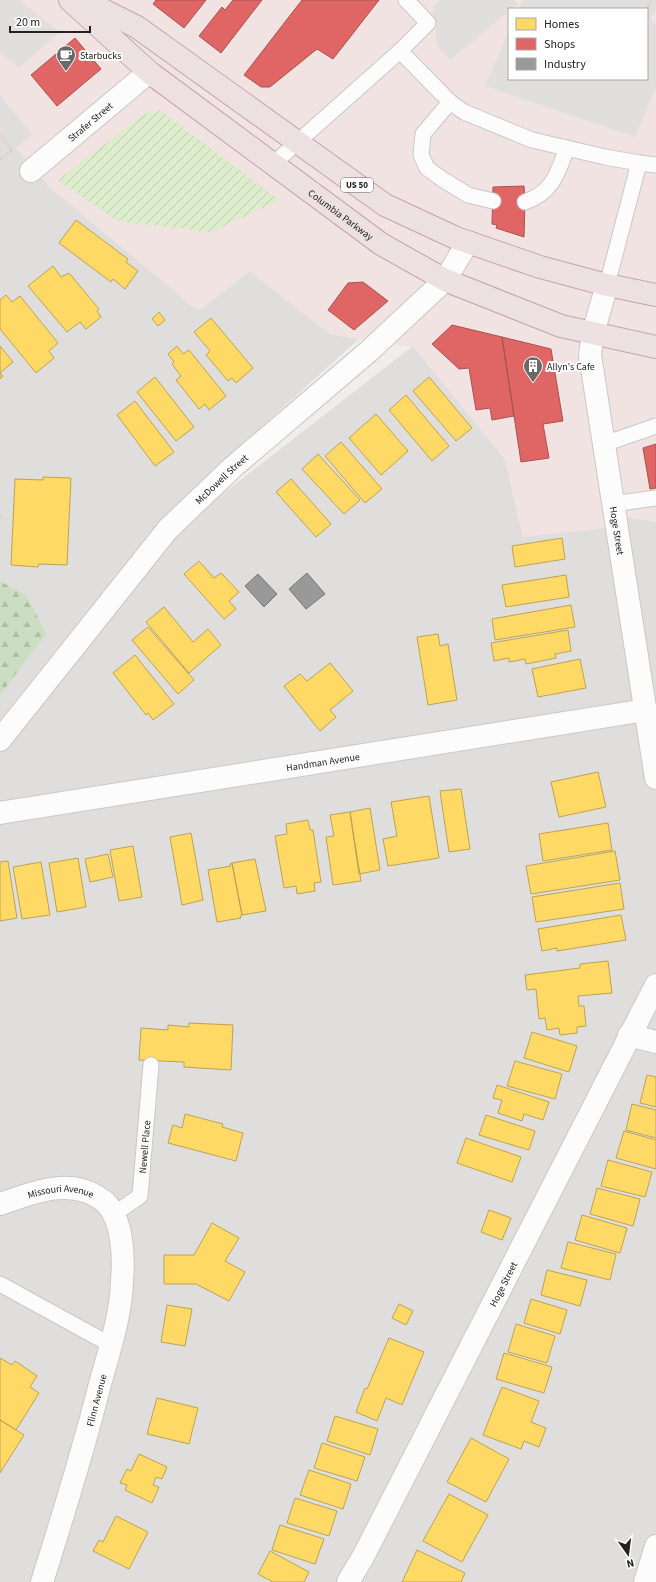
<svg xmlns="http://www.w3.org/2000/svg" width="656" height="1582" viewBox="0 0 656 1582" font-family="'Source Sans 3',sans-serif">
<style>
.residential{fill:#dfdedc}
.commercial{fill:#f1e3e1;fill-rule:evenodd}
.forest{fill:url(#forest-firs)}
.garden{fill:url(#garden-furrows)}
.parking{fill:#e0dfde}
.homes{fill:#ffd966;stroke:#bda252}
.shops{fill:#e06666;stroke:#a75252}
.industry{fill:#999;stroke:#757575}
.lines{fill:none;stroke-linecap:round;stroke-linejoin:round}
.lane-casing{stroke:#c9c8c7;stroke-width:17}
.street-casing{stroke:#c9c8c7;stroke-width:24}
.highway-casing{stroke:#c5a2ac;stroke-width:24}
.path{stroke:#dccecd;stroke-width:2.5;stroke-dasharray:2 2;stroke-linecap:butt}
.lane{stroke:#fdfcfc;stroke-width:15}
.street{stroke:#fdfcfc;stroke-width:22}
.highway{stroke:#ece0e2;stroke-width:22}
.labels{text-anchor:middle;stroke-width:4;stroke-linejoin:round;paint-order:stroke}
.shield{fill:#fff;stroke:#646464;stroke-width:1}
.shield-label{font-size:9px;font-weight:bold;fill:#222}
.poi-label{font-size:10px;fill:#222;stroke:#fff;text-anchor:start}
.street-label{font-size:10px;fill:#222;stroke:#fff}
</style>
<defs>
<pattern id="forest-firs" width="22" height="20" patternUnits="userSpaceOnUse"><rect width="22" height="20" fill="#cbdec1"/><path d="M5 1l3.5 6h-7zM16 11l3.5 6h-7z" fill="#aebea6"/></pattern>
<pattern id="garden-furrows" width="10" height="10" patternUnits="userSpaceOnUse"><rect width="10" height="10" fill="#ddeccb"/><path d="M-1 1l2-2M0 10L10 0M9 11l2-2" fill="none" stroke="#bdcaae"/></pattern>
</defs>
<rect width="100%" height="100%" fill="#f0eeeb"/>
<path class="residential" d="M 0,95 L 33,134 L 16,148 L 198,311 L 250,271 L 330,334 L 359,339 L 199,483 L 216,499 L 413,346 L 505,459 L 523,537 L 615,515 L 656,522 L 656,1582 L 0,1582 Z"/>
<path class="commercial" d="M 0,0 L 656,0 L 656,522 L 615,515 L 616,527 L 523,537 L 505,459 L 413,347 L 359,339 L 330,334 L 250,271 L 198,311 L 49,187 L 16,148 L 32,134 L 0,95 ZM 509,9 L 647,9 L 647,79 L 509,79 Z"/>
<path class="forest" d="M 0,581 L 27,596 L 46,634 L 0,695 Z"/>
<path class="garden" d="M 161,110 L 161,111 L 279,200 L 212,232 L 118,221 L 58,180 L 146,113 Z"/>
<path class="parking" d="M 0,0 L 19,0 L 59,32 L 19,68 L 0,53 Z
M 441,0 L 514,0 L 518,4 L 512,9 L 509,9 L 509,11 L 450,60 L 437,45 L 433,6 Z
M 523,0 L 656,0 L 656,10 L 650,19 L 656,24 L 656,87 L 635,137 L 485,86 L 509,31 L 509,79 L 647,79 L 647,9 L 519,9 Z"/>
<path class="homes" d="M 76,220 L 128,259 L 126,262 L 138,271 L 125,289 L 113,279 L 111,282 L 59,243 Z
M 53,266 L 61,277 L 69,273 L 99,309 L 97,311 L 101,317 L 86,329 L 80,322 L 67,332 L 28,286 Z
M 6,295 L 12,302 L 20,296 L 58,343 L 49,351 L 54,358 L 36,373 L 0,329 L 0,300 Z
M 159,312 L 165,320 L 158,326 L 152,319 Z
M 211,318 L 253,368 L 236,383 L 232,378 L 228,381 L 206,355 L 210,351 L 194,332 Z
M 0,346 L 13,362 L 0,373 L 3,376 L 0,379 Z
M 177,346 L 183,354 L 189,350 L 226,396 L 209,410 L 205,404 L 199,409 L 176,380 L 181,376 L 172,364 L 174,362 L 168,354 Z
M 155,377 L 194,427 L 176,441 L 137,392 Z
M 429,377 L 472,428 L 456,441 L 413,391 Z
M 406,395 L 449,446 L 432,461 L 389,410 Z
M 135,401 L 174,452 L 155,466 L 117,415 Z
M 376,414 L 408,451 L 381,475 L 349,438 Z
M 341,442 L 382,489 L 365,503 L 325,456 Z
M 318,454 L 360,500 L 344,514 L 302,469 Z
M 43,477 L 71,478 L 67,565 L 39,564 L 38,567 L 11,565 L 15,479 L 43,480 Z
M 291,479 L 331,524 L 316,537 L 276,492 Z
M 562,538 L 565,559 L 515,567 L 512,546 Z
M 199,561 L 214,578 L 221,573 L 239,592 L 229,601 L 236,609 L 224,619 L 184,574 Z
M 566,575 L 569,597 L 506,607 L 502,585 Z
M 571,605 L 575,627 L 495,640 L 492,619 Z
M 164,607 L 193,642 L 208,629 L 221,645 L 189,673 L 146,622 Z
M 148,627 L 194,680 L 178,694 L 132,640 Z
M 568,630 L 571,651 L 555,654 L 556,658 L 526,664 L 525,659 L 509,662 L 509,658 L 494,661 L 491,643 Z
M 438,634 L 440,646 L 448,644 L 457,700 L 428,705 L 417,637 Z
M 135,655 L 174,704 L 153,720 L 148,713 L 146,715 L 113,673 Z
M 580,659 L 586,688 L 538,697 L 532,669 Z
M 330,663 L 353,691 L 330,710 L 336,717 L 320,731 L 284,686 L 300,674 L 307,681 Z
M 598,772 L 606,807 L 559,817 L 551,782 Z
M 461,789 L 470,849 L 449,852 L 440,791 Z
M 429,796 L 439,858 L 388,866 L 383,839 L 397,836 L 391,802 Z
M 370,808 L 380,870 L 359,874 L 350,812 Z
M 350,812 L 361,881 L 333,885 L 326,837 L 334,836 L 330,815 Z
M 308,820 L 310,830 L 313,830 L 321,882 L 314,883 L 315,891 L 297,894 L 296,886 L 284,888 L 275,836 L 287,834 L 286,824 Z
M 608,823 L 612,850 L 543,861 L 539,834 Z
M 191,833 L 203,900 L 182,905 L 170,837 Z
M 133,846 L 142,897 L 119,901 L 110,850 Z
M 615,851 L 620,880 L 531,894 L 526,866 Z
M 108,854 L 113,877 L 90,882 L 85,859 Z
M 78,858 L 86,907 L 57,912 L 49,863 Z
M 255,859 L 266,911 L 242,915 L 232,863 Z
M 8,861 L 17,918 L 0,921 L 0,862 Z
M 41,862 L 50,915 L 22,919 L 13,867 Z
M 232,863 L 242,915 L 240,916 L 241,918 L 217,922 L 208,870 L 231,866 L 230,864 Z
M 620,883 L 624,909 L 536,922 L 532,897 Z
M 621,915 L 626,940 L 557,951 L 557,948 L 542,951 L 538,929 Z
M 608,961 L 612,993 L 578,996 L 579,1006 L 584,1006 L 586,1026 L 577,1027 L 577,1033 L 560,1035 L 559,1028 L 547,1030 L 545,1018 L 539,1019 L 536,989 L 527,990 L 525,975 L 580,968 L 580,964 Z
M 189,1023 L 233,1025 L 231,1070 L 184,1067 L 184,1062 L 139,1060 L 141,1028 L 168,1030 L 168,1025 L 189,1027 Z
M 532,1032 L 577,1046 L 569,1072 L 524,1058 Z
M 515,1061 L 562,1074 L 555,1099 L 507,1086 Z
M 647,1075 L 656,1077 L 656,1107 L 640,1103 Z
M 497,1085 L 549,1102 L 543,1120 L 524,1114 L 522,1121 L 498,1113 L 502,1100 L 493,1098 Z
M 632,1104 L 656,1110 L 656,1138 L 626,1130 Z
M 185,1114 L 223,1124 L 222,1127 L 243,1133 L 236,1161 L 168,1143 L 173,1125 L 182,1128 Z
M 486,1115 L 535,1131 L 529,1150 L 479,1135 Z
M 624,1131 L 656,1140 L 656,1169 L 616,1158 Z
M 466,1138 L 521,1157 L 512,1182 L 457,1163 Z
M 608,1160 L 652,1172 L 645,1197 L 601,1186 Z
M 597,1188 L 640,1199 L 633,1226 L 590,1214 Z
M 489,1210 L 511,1218 L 502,1240 L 481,1232 Z
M 582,1215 L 627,1228 L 620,1253 L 575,1240 Z
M 212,1223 L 239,1238 L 225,1261 L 245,1272 L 229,1301 L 196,1284 L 164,1284 L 164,1255 L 194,1255 Z
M 568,1242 L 616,1254 L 610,1280 L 561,1268 Z
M 547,1270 L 587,1280 L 580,1306 L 541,1295 Z
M 531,1299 L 567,1310 L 560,1334 L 524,1323 Z
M 399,1304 L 413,1311 L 406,1325 L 392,1318 Z
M 167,1305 L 192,1309 L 185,1346 L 161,1342 Z
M 516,1324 L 555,1336 L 547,1363 L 508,1352 Z
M 389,1338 L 424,1352 L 402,1405 L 386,1398 L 377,1421 L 356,1412 L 365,1388 L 367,1389 Z
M 504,1353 L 552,1367 L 544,1393 L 496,1379 Z
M 0,1358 L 12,1365 L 15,1361 L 37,1376 L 30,1387 L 39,1393 L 16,1430 L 0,1420 Z
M 502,1387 L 539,1401 L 531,1422 L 546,1428 L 539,1447 L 524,1441 L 521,1449 L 483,1435 Z
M 157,1398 L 198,1408 L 189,1444 L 147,1434 Z
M 335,1416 L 378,1429 L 370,1455 L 327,1441 Z
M 0,1420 L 24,1435 L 0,1473 Z
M 471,1438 L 509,1459 L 486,1502 L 447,1482 Z
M 322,1443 L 365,1457 L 357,1481 L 314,1468 Z
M 139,1454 L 167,1467 L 162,1479 L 156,1477 L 153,1485 L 159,1487 L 152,1503 L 125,1490 L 127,1485 L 120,1483 L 127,1469 L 131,1471 Z
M 309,1470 L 351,1484 L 343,1509 L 300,1495 Z
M 449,1494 L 488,1515 L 462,1562 L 423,1541 Z
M 295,1498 L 337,1511 L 329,1536 L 287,1523 Z
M 116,1516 L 148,1532 L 129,1569 L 93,1551 L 99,1540 L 103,1542 Z
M 280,1525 L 324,1539 L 315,1564 L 272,1550 Z
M 417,1550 L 465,1573 L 461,1582 L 402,1582 Z
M 270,1551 L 309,1572 L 304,1582 L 273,1582 L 258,1574 Z"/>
<path class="shops" d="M 156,0 L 206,0 L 184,28 L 153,4 Z
M 233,0 L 262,0 L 221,53 L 199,36 L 222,7 L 225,10 Z
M 302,0 L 379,0 L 333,59 L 317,49 L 270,87 L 261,87 L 244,75 Z
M 75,38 L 101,69 L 57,106 L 31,75 Z
M 524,186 L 525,202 L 524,237 L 496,228 L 497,225 L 492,224 L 493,187 Z
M 363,282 L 388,301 L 354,330 L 328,310 L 348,283 Z
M 452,325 L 502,337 L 514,416 L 492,420 L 490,408 L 476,410 L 469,368 L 459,369 L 432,344 Z
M 502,337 L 551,349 L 563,421 L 543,424 L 549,458 L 521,462 Z
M 656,444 L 656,488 L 650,489 L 643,448 Z"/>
<path class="industry" d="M 307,573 L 325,594 L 306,609 L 289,589 Z
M 258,574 L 277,594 L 264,607 L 245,586 Z"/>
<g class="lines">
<defs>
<g id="lane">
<path d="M 400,51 L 450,102 L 464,112 L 532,140 L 605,157 L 639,163 L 656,165"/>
<path d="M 450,102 L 423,134 L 421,155 L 427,168 L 442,179 L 468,195 L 493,201"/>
<path d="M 273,164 L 400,51 L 428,23 L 406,0"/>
<path d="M 525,202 C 553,192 557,174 567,148"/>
<path d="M 607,285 L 639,163"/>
<path d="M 604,444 L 656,426"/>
<path d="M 613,504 L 656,498"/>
<path id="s1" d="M 114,1214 L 140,1196 L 151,1065"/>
<path d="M 0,1284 L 111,1345"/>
</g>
<g id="street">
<path id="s2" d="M 31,171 L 149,72"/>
<path id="s3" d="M 607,285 L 593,333 L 590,355 L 656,778"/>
<path id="s4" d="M 0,740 L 168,529 L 233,467 L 368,352 L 445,280 L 468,242"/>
<path id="s5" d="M 0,813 L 646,710"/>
<path d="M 629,1035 L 656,1042"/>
<path id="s6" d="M 0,1204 C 30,1194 66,1178 96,1196 C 99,1198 103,1200 106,1203 C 123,1221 124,1257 122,1281 C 121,1316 109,1351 100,1384 C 83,1451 63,1516 42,1582"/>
<path id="s7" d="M 348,1582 L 363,1557 L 656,985"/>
<path d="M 645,1582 L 656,1546"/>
</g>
<g id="highway">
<path id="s8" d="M 70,0 L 149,72 L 381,244 L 445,280 L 561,326 L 656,347"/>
<path d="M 83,0 L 137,27 L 385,205 L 456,238 L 540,267 L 607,285 L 656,295"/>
</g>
</defs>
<use href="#lane" class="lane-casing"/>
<use href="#street" class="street-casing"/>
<use href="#highway" class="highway-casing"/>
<path class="path" d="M 646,9 L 652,0
M 0,135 L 12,150 L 0,160
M 0,517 L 3,517"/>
<use href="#lane" class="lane"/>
<use href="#street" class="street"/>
<use href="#highway" class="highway"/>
</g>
<defs>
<symbol id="cafe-pin" viewBox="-11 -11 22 30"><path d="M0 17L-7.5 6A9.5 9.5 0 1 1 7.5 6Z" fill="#6a6968" stroke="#fff"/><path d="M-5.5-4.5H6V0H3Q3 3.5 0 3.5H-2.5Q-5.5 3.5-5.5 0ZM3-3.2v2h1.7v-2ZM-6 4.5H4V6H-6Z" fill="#fff"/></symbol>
<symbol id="building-pin" viewBox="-11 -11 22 30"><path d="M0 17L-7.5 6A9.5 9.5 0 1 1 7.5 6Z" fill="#6a6968" stroke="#fff"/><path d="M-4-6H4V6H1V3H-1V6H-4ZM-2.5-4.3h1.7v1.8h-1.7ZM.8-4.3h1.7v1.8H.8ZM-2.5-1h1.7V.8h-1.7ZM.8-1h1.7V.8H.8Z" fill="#fff"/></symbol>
</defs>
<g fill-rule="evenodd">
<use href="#cafe-pin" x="55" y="44" width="22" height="30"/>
<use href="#building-pin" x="522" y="355" width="22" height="30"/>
</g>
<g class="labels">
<rect class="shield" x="341" y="178" width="32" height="14" rx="3"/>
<g class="shield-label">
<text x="357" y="188">US 50</text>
</g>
<g class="poi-label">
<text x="80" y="59">Starbucks</text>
<text x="547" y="370">Allyn's Cafe</text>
</g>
<g class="street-label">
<text dy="4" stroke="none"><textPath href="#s2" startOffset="77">Strafer Street</textPath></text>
<text dy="4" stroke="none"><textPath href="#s8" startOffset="346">Columbia Parkway</textPath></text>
<text dy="4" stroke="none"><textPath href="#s4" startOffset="343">McDowell Street</textPath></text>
<text dy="4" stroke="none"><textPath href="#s3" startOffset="250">Hoge Street</textPath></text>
<text dy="4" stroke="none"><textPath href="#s5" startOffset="327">Handman Avenue</textPath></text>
<text dy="4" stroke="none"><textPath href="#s1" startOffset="81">Newell Place</textPath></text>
<text dy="4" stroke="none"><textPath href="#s6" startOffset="63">Missouri Avenue</textPath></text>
<text dy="4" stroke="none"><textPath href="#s7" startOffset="336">Hoge Street</textPath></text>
<text transform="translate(96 1400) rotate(-75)" y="4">Flinn Avenue</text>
</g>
</g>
<rect x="508" y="8" width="140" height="72" fill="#ffffff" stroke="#a7a7a7"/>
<rect x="516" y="18" width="20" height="12" fill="#ffd966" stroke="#a7a7a7"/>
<text x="544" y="28" font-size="12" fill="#222222">Homes</text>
<rect x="516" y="38" width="20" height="12" fill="#e06666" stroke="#a7a7a7"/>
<text x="544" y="48" font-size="12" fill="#222222">Shops</text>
<rect x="516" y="58" width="20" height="12" fill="#999999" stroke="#a7a7a7"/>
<text x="544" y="68" font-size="12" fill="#222222">Industry</text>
<g transform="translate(628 1554) rotate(166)" stroke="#ffffff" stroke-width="3" paint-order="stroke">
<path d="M0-3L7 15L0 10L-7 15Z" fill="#222222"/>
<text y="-6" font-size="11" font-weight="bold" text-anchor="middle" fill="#222222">N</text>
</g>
<path d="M10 26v6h80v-6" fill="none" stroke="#222222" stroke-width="2"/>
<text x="16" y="26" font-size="12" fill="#222222" stroke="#ffffff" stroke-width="3" paint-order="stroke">20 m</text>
</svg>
